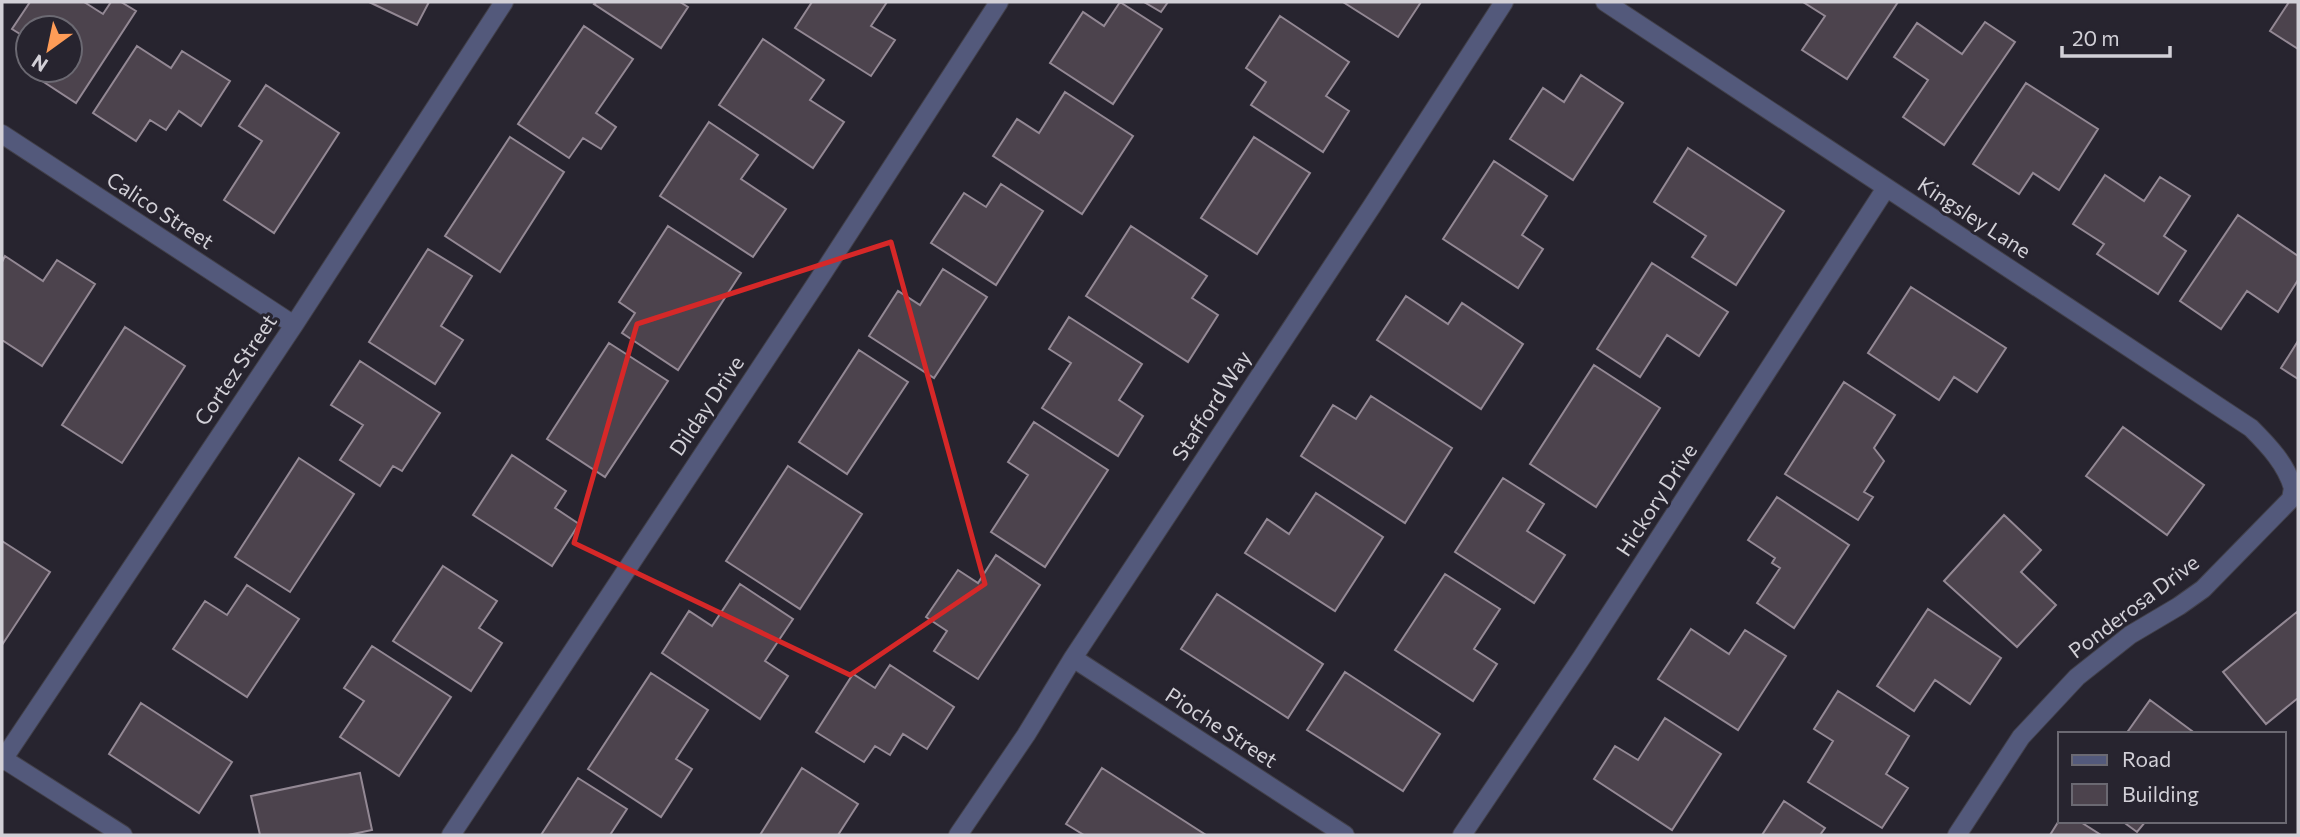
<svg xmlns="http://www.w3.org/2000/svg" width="2300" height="837" viewBox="0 0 2300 837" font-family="Commissioner,sans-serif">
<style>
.building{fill:#4c434d;stroke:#938894;stroke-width:2}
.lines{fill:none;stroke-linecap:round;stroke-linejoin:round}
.minor-casing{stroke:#42404a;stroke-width:20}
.minor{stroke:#53597b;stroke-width:18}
.marked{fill:none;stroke:#d62828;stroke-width:5;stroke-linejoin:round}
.labels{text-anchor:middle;stroke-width:6;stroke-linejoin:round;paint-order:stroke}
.street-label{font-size:21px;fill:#d2d0d7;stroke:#27242f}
</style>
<rect width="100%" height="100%" fill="#27242f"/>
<path class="building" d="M 30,2 L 84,2 L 103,14 L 111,2 L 121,2 L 136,11 L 76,103 L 33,75 L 36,70 L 70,70 L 70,28 L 28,28 L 28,39 L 12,29 Z
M 369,2 L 429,2 L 417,25 Z
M 596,2 L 680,2 L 688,7 L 661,48 L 594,4 Z
M 812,2 L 887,2 L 871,26 L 895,40 L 871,76 L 795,28 Z
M 1120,2 L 1162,29 L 1113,104 L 1050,63 L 1083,12 L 1104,26 Z
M 1144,2 L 1168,2 L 1161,12 Z
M 1343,2 L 1421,2 L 1398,37 Z
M 1803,2 L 1898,2 L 1847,79 L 1802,50 L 1825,16 Z
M 2289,2 L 2298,2 L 2298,49 L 2270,31 Z
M 1280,16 L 1349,62 L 1326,96 L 1349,111 L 1323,152 L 1251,105 L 1266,82 L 1246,68 Z
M 1985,22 L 2015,42 L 1944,145 L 1903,117 L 1928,80 L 1894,57 L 1917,23 L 1962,54 Z
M 584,26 L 633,59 L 596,113 L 616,127 L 601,149 L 583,138 L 569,158 L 518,124 Z
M 763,39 L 824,80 L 810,100 L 844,122 L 813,168 L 719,105 Z
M 137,46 L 171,68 L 182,51 L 230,81 L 201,126 L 179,111 L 166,130 L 150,120 L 136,141 L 93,113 Z
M 1581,75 L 1623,103 L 1573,180 L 1510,139 L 1543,88 L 1564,102 Z
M 2026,83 L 2098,129 L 2059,190 L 2033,173 L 2019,194 L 1973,164 Z
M 266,85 L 339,133 L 274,233 L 224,200 L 262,141 L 239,126 Z
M 1065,92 L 1133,136 L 1082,214 L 993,156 L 1017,119 L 1039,133 Z
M 709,122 L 758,155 L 741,179 L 786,209 L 753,257 L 660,196 Z
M 510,137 L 564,172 L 500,272 L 445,236 Z
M 1254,137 L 1310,173 L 1257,254 L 1201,218 Z
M 1688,148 L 1784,211 L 1736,285 L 1692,257 L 1706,236 L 1654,202 Z
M 1494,161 L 1547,196 L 1522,235 L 1543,249 L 1518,288 L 1443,239 Z
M 2105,175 L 2144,201 L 2160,177 L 2190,196 L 2164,236 L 2186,251 L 2158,294 L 2097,254 L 2104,244 L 2073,224 Z
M 1001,184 L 1043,211 L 996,285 L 931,243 L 964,193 L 986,207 Z
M 2238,215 L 2298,256 L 2298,280 L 2278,312 L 2247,291 L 2221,329 L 2180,301 Z
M 668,226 L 741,273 L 678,370 L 622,333 L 635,313 L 619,302 Z
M 1131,226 L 1207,276 L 1192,298 L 1218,315 L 1188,362 L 1086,296 Z
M 428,249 L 472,276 L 441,326 L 463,340 L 435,384 L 369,342 Z
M 5,256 L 43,281 L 57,260 L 95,284 L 42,366 L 2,340 L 2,262 Z
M 1652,263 L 1728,312 L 1699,356 L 1667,335 L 1640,377 L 1597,349 Z
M 943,269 L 987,297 L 934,378 L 869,336 L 898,291 L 920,305 Z
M 1911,287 L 2006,348 L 1977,392 L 1954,377 L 1939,400 L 1868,353 Z
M 1406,296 L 1448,324 L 1462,303 L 1523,344 L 1481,409 L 1377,340 Z
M 1069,317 L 1142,364 L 1119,400 L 1143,416 L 1118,456 L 1042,408 L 1071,363 L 1049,349 Z
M 125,327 L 185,366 L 122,463 L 62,425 Z
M 2298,341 L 2298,379 L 2281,368 Z
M 609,343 L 668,381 L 605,477 L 547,439 Z
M 859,350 L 908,382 L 847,474 L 799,442 Z
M 360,361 L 440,413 L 402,471 L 393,466 L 380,486 L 340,460 L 363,425 L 331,405 Z
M 1594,365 L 1660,408 L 1596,507 L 1530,464 Z
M 1844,382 L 1895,415 L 1874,448 L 1884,461 L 1864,492 L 1873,497 L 1858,520 L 1785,474 Z
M 1371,396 L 1452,448 L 1405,523 L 1301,456 L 1333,405 L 1356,419 Z
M 1034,422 L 1108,470 L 1045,567 L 991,532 L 1028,475 L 1008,462 Z
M 2123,427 L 2204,485 L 2167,535 L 2086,476 Z
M 512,455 L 566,491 L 555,508 L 579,524 L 552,566 L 473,515 Z
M 299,458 L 354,494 L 290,592 L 235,557 Z
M 788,466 L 862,514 L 800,609 L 726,561 Z
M 1503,478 L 1544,504 L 1527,531 L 1565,555 L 1534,603 L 1455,552 Z
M 1316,493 L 1383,537 L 1335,611 L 1245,553 L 1267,519 L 1289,534 Z
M 1777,497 L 1849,545 L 1794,628 L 1757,603 L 1780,568 L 1772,563 L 1775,558 L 1748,540 Z
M 2004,515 L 2041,550 L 2021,572 L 2056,605 L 2017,647 L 1944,581 Z
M 2,541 L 50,572 L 2,645 Z
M 996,555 L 1040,585 L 978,679 L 934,651 L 947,631 L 926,617 L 958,570 L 978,583 Z
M 443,566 L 497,601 L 479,628 L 502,643 L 471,691 L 393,641 Z
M 1445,574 L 1500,609 L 1474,649 L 1497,664 L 1473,701 L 1395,650 Z
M 740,584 L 793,619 L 765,661 L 788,676 L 760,719 L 662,653 L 689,611 L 712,626 Z
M 247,585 L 299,619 L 247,697 L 173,649 L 205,601 L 227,615 Z
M 1217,594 L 1323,664 L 1288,718 L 1181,649 Z
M 1928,609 L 2001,658 L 1970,704 L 1935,680 L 1914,711 L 1877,686 Z
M 2298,611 L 2298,698 L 2266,724 L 2223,672 Z
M 1691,629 L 1729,654 L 1745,630 L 1786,656 L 1738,730 L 1658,679 Z
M 372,646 L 451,697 L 399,776 L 340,737 L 364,701 L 344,688 Z
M 890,665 L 954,707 L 927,749 L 903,734 L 890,755 L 875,746 L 864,762 L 816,732 L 853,674 L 875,688 Z
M 1345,672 L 1440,734 L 1403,791 L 1307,730 Z
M 651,673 L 708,710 L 676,759 L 692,769 L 661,817 L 588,769 Z
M 1838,691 L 1909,736 L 1886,774 L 1908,788 L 1882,828 L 1808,782 L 1833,741 L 1814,729 Z
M 2150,700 L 2196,734 L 2126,734 Z
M 141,703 L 232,762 L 199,813 L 109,754 Z
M 1665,718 L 1721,754 L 1672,830 L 1594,779 L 1615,746 L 1638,760 Z
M 802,768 L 858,804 L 838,835 L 760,835 Z
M 1102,768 L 1206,835 L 1084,835 L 1066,824 Z
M 360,773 L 372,830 L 348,835 L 260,835 L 251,796 Z
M 578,778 L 627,809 L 610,835 L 541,835 Z
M 1784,801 L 1825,828 L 1820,835 L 1762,835 Z
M 2060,819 L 2060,821 L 2079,821 L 2101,835 L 2050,835 Z
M 2122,821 L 2146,821 L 2137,832 Z"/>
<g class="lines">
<defs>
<path id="minor" d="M 1605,2 L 2251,428 C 2269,446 2286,464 2293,488 L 2298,491
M 2,134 L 294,325
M 1073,658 L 1345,835
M 2,758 L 123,835
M 2,761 L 294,325 L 504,2
M 451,835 L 819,279 L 999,2
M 958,835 L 1026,735 L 1073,658 L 1372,206 L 1504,2
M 1462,835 L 1582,657 L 1886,188
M 1957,835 L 2021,737 L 2077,677 L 2130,635 L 2179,606 L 2203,589 L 2291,499 L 2293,488"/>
</defs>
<use href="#minor" class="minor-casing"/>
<use href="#minor" class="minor"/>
</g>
<path class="marked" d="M 891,242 L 985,584 L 850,675 L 574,543 L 637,324 Z"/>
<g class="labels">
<g class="street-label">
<text transform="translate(160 211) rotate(33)" y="7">Calico Street</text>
<text transform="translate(1974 218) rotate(33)" y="7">Kingsley Lane</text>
<text transform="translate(236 370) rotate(-56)" y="7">Cortez Street</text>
<text transform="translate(707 406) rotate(-56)" y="7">Dilday Drive</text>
<text transform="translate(1212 406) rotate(-57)" y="7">Stafford Way</text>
<text transform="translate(1657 500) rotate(-57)" y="7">Hickory Drive</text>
<text transform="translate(2134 607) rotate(-37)" y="7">Ponderosa Drive</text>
<text transform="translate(1221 728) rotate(33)" y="7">Pioche Street</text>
</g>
</g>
<rect width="2300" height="837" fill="none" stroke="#d2d0d7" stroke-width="7"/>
<rect x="2058" y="732" width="228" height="91" fill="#27242f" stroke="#6b6972" stroke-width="2"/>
<rect x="2072" y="755" width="35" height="10" fill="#53597b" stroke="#6b6972" stroke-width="2"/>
<text x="2122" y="767" font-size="21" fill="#d2d0d7">Road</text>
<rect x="2072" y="784" width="35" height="21" fill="#4c434d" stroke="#6b6972" stroke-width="2"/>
<text x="2122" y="802" font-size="21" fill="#d2d0d7">Building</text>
<g transform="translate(49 49) rotate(213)"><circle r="33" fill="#27242f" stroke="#6b6972" stroke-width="2"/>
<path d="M0-5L12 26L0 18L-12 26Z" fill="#fe9c57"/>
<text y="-10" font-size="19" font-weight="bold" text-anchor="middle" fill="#d2d0d7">N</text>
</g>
<path d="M2062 46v10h108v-10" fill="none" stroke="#d2d0d7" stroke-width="3.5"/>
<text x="2072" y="46" font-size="21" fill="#d2d0d7" stroke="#27242f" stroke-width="5" paint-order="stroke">20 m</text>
</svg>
